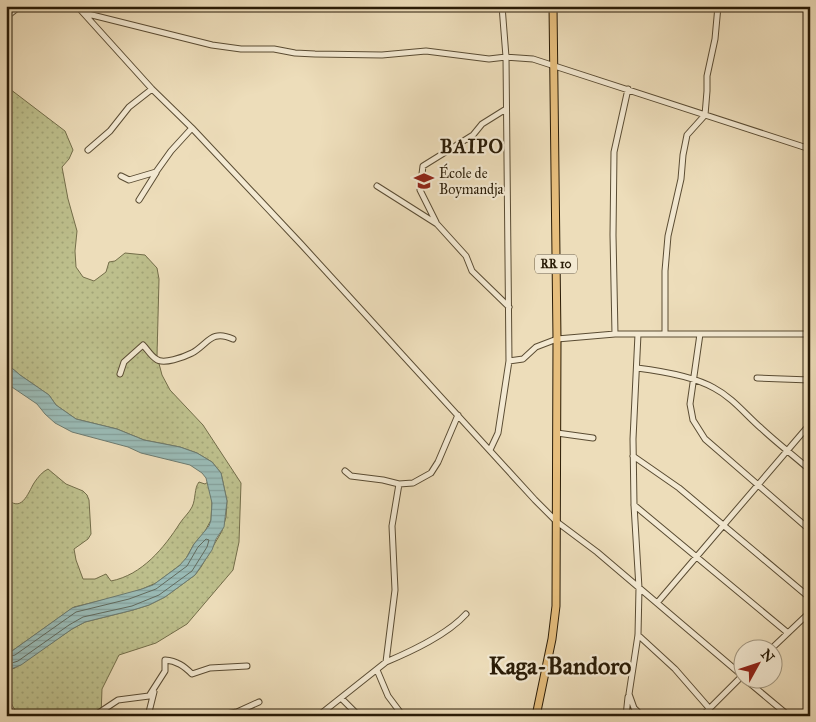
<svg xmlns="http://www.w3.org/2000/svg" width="816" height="722" viewBox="0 0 816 722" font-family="'IM FELL Great Primer',serif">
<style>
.grass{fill:url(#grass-dots);stroke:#736d49}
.water{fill:url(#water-rules);stroke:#6d7b70}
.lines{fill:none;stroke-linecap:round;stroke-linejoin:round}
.shore{stroke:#626b5e;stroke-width:1}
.minor-casing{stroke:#5a4c33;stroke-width:7}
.major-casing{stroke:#291b06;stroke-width:9}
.minor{stroke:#f3e9d2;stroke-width:5}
.major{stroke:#e6be7d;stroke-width:7}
.labels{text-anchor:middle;stroke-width:4.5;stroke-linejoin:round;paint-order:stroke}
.shield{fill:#f3e9d2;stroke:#665943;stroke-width:1}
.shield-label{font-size:12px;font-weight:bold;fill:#291b06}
.poi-label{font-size:14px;fill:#291b06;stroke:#f3e9d2;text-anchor:start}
.district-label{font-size:19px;font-weight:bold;letter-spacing:1px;fill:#291b06;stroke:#f3e9d2}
.town-label{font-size:24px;font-weight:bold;fill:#291b06;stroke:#f3e9d2}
</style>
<defs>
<pattern id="grass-dots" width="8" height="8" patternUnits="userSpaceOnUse" patternTransform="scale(1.25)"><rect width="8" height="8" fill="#bdbf8c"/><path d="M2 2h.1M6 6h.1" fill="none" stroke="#a2a477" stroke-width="1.8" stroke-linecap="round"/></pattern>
<pattern id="water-rules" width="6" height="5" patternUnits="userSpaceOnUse" patternTransform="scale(1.25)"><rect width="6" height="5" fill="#9abbb6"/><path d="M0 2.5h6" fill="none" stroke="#85a09b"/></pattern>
</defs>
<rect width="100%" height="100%" fill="#edddba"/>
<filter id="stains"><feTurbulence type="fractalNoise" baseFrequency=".004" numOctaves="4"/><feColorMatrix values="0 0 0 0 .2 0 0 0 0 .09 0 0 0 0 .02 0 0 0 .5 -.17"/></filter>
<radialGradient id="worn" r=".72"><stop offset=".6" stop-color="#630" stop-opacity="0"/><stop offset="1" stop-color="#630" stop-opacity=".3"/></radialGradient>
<path class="grass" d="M 6,86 L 65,131 L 73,150 L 69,159 L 62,167 L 68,199 L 77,231 L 75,251 L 76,267 L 83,277 L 94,281 L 106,272 L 109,262 L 115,261 L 125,253 L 145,255 L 157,268 L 159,279 L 157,356 L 162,375 L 170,390 L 203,425 L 241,483 L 239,542 L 233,570 L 187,624 L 156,643 L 119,655 L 102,689 L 101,716 L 19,716 C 6,697 6,693 6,671 L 15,668 L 72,629 L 85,622 L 133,610 L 149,605 L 165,597 L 195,575 L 201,567 L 222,531 L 226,517 L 227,501 L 221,473 L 212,462 L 197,453 L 180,447 L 144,440 L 117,429 L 76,419 L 56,405 L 49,395 L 20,375 L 6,363 Z
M 48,469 L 66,484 L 83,491 L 87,495 L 89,500 L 91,534 L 88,539 L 74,549 L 76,560 L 83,579 L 95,579 L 106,574 L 111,581 C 142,575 164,548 180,523 C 184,517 189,513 192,507 C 196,499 194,488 199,482 L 205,484 L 208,482 L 212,500 L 211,520 L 204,533 L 194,544 L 184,562 L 156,583 L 142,589 L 128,594 L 74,607 L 12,651 L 6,653 L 6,497 C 21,515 28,493 34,483 C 38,477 42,472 48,469 Z"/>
<path class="water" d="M 6,363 L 20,375 L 49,395 L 56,405 L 76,419 L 117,429 L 144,440 L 180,447 L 197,453 L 212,462 L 221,473 L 227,501 L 224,527 L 216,539 L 212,550 L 195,575 L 165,597 L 149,605 L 133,610 L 85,622 L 72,629 L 21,665 L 6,671 L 6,653 L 12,651 L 72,608 L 142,589 L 153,585 L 179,566 L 187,557 L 194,544 L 209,526 L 211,520 L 212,503 L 206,478 L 202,473 L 190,465 L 141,453 L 128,447 L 72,432 L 55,423 L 45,414 L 37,404 L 6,383 Z"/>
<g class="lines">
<path class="shore" d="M 6,657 L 15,655 L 76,612 L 129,599 L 156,589 L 187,566 L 198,547 L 206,539 L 209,540 L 207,547 L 192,571 L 159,595 L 132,606 L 83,617 L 69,625 L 18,661 L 6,665"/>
<defs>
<path id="minor" d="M 77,6 L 152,89 L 192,128 L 301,244 L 535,500 L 557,522 L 597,552 L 744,677
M 84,13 L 212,45 L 241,49 L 274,49 L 295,53 L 315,54 L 382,55 L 426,51 L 489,59 L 506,57 L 533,59 L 810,149
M 6,17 L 20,6
M 88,150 L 110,131 L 129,107 L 152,89
M 121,176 L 129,180 L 156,172 L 171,151 L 192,128
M 377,186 L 437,224 L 466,256 L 472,271 L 509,307
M 139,200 L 156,173
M 436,222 L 420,190 L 423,166 L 473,135 L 482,124 L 506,109
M 615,334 L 613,235 L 614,152 L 628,89
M 638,334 L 633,439 L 634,505 L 639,588 L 638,635 L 629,694 L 634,708 L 642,716
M 665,334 L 665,271 L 668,236 L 681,179 L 683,155 L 687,135 L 705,115 L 707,91 L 707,76 L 715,39 L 718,6
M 700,334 L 690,404 L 693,420 L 705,439 L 810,530
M 509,361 L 523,359 L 536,347 L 557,339 L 615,334 L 810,334
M 637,368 C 661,371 693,376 714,388 C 733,398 745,414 761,428 C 776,442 794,456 810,470
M 120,374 L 124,362 L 143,345 C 147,349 151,356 156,359 C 163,365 184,357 192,353 C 208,344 211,329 233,339
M 757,378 L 810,380
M 557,433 L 593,438
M 490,450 L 498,433 L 509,361 L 506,57 L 502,6
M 633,456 L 679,488 L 810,598
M 345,471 L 351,476 L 383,480 L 399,484 L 413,483 L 431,473 L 438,462 L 458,415
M 634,505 L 788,633
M 657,603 L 810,424
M 638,635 L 675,669 L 709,708
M 770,650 L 810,612
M 386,662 C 412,651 447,635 466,614
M 377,670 L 388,696 L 403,716
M 746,680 L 789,716
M 341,698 L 359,716
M 94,716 L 118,700 L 149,696 L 165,671 L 165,660 C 177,661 184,666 192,674 L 210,668 L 247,666
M 148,716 L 154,692
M 223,716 L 226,714 L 237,712 L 259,702
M 318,716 L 386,662 L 395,590 L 392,526 L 399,484
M 626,716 L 628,697
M 702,716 L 744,674"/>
<path id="major" d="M 536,716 L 552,639 L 556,606 L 557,339 L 553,6"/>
</defs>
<use href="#minor" class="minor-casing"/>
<use href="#major" class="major-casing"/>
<use href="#minor" class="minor"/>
<use href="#major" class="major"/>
</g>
<defs>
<symbol id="school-bare" viewBox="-9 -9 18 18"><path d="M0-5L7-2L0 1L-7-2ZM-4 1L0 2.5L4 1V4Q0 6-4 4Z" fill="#8f2418" stroke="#f3e9d2" stroke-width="2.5" paint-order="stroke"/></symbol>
</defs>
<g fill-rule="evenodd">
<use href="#school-bare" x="410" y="167" width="28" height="28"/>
</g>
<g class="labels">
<rect class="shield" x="535" y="254.5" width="42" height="19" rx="4"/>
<g class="shield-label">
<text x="556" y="268">RR 10</text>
</g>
<g class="poi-label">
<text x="439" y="178">École de<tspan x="439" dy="16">Boymandja</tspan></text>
</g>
<g class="district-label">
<text x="472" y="153">BAIPO</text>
</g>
<g class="town-label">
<text x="560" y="674">Kaga-Bandoro</text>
</g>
</g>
<rect width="816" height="722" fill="none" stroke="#edddba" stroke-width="25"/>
<rect x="8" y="8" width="801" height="707" fill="none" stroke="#291b06" stroke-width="2.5"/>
<rect x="12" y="12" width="791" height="697" fill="none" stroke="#291b06"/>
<g transform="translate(758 664) rotate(50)"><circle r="24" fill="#f3e9d2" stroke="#a29780"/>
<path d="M0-4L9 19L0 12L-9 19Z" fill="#8f2418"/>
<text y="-8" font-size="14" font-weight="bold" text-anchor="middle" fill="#291b06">N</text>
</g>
<rect width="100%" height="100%" filter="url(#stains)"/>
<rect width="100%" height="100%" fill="url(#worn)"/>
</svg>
